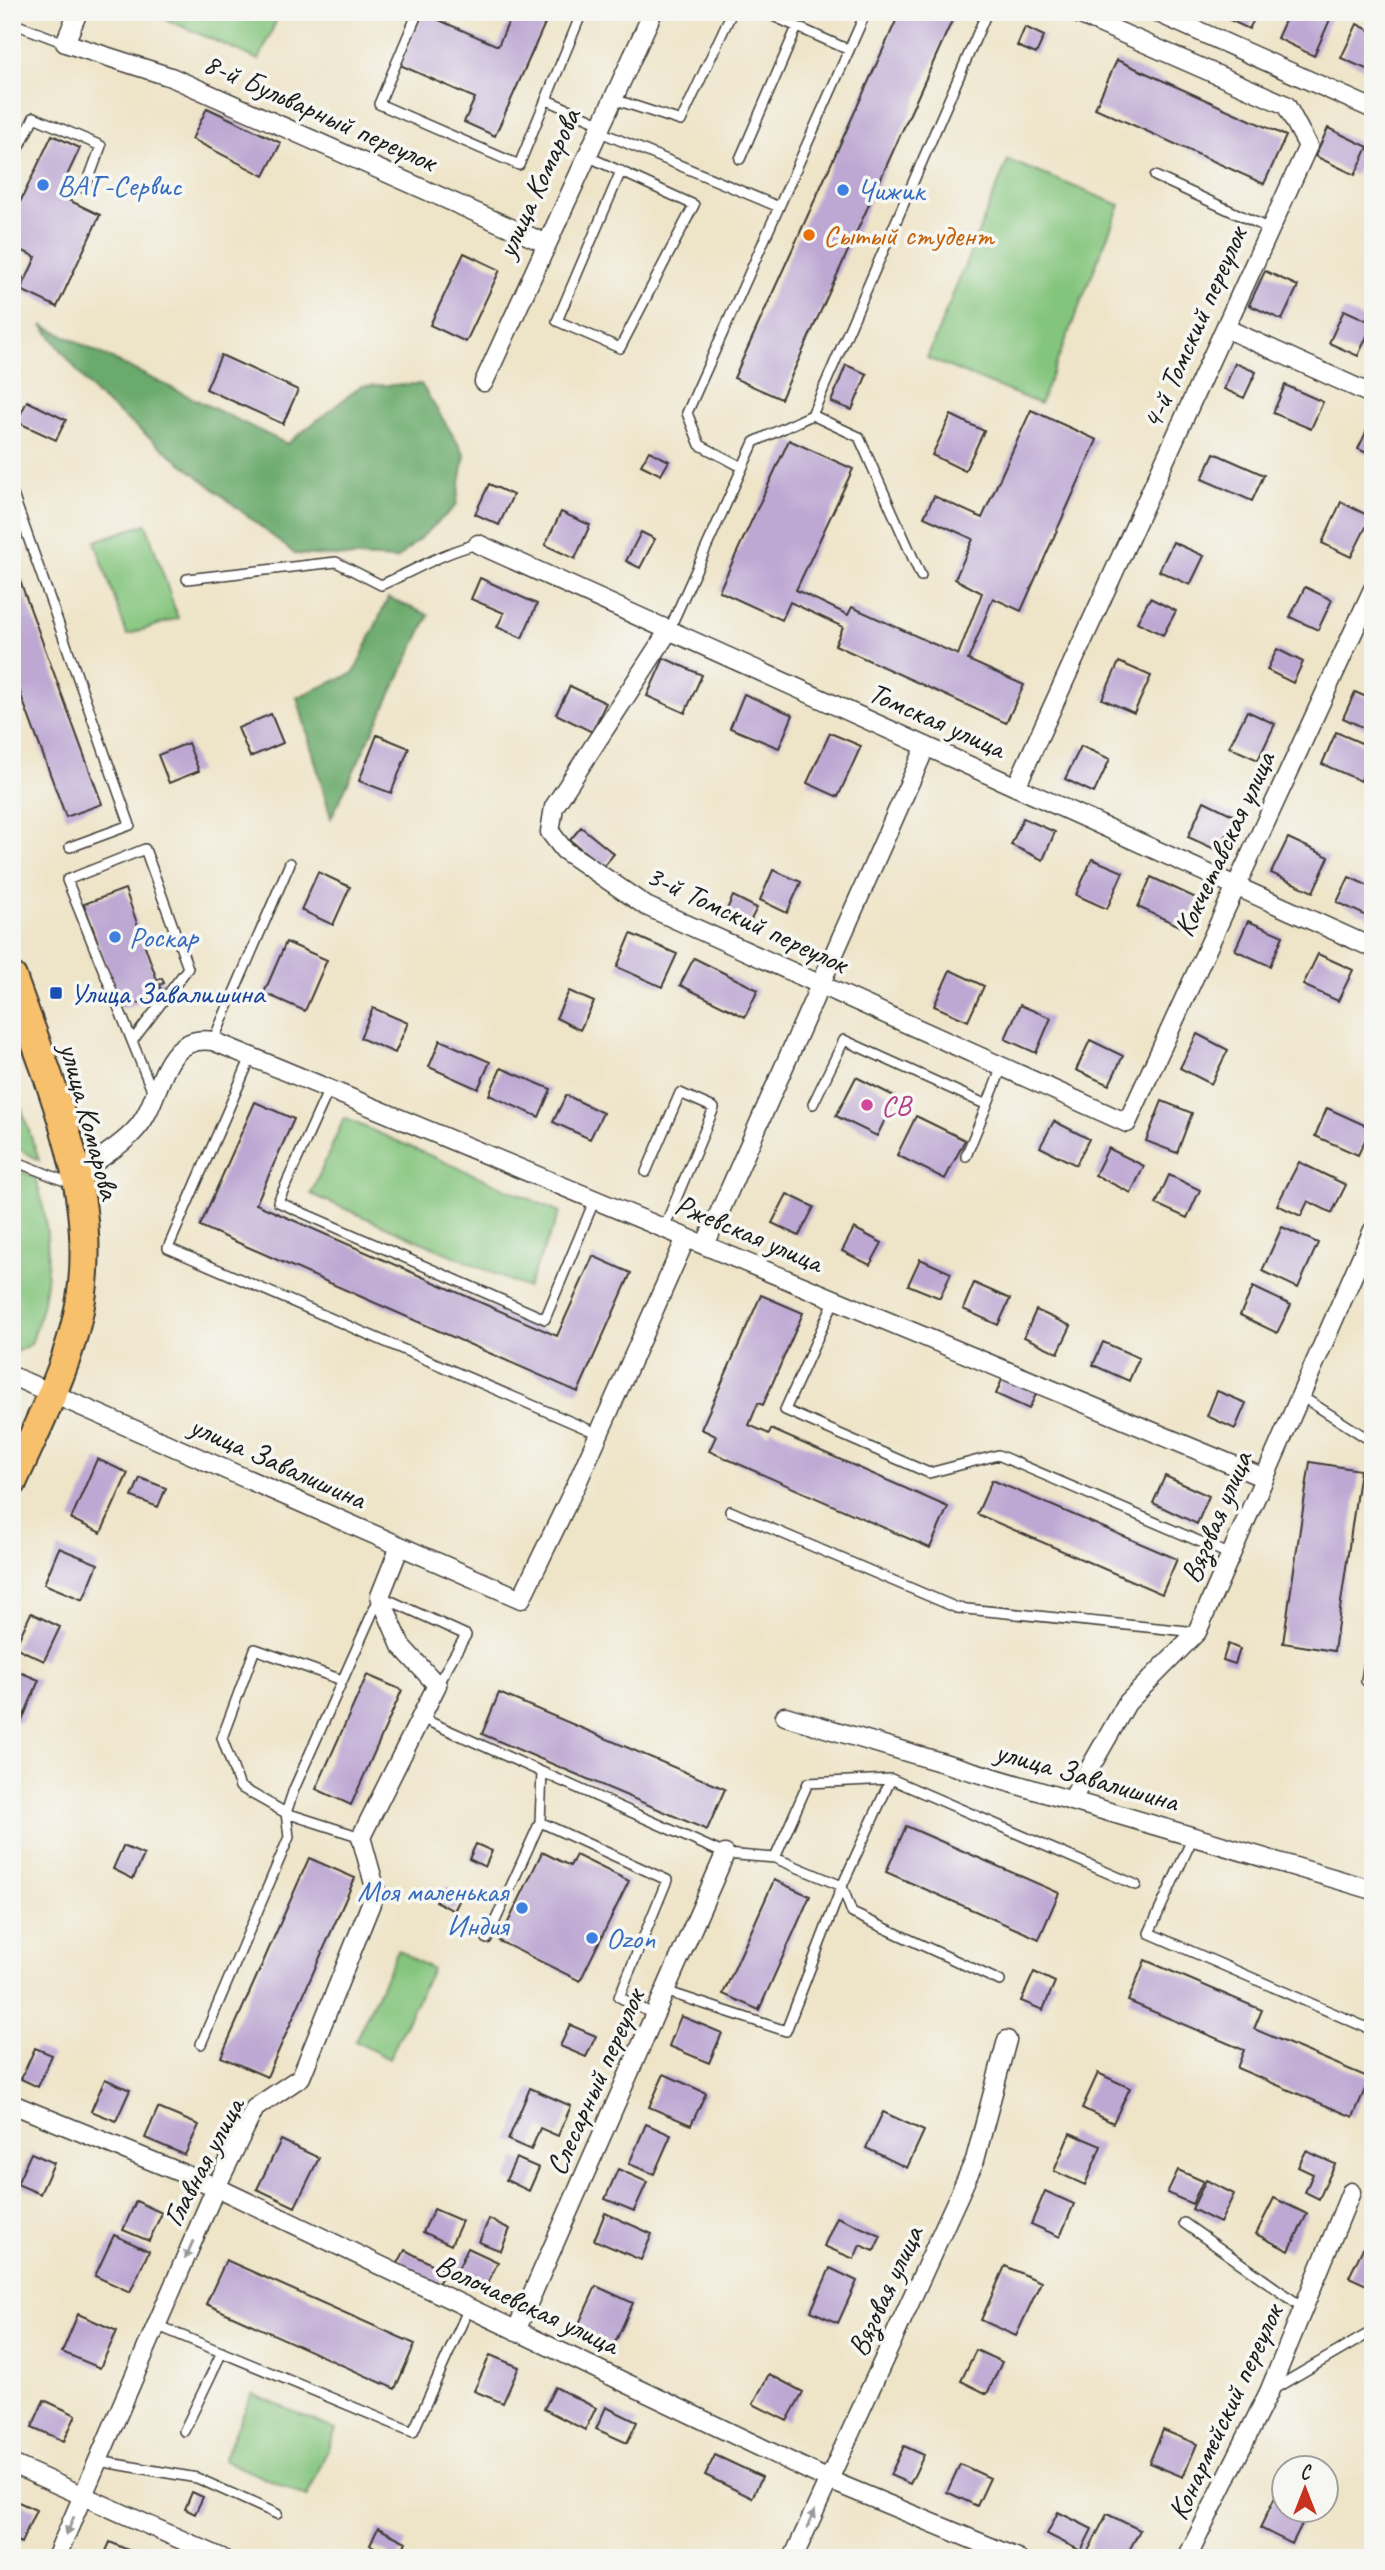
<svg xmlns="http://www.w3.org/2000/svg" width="1385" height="2570" viewBox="0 0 1385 2570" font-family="Caveat,sans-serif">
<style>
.green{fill:#84c57d;stroke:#50704c;stroke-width:2}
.forest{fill:#6baa6c;stroke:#446344;stroke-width:2}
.building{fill:#bda8d3}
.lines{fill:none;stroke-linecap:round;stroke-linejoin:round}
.lane-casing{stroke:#3c3a36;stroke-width:12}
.street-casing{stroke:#3c3a36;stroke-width:21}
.primary-casing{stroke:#3c3a36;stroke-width:32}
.lane{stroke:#fff;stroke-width:9}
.street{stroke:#fff;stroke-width:18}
.primary{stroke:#f7c06c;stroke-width:28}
.oneway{fill:#999}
.shop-dot{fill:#3f7fe0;stroke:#f6f6f2;stroke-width:2.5}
.food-dot{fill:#e8710a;stroke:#f6f6f2;stroke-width:2.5}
.transit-dot{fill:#1a4fb4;stroke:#f6f6f2;stroke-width:2.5}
.hotel-dot{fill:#d1479c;stroke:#f6f6f2;stroke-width:2.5}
.labels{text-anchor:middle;stroke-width:7;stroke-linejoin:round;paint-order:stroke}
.street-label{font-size:30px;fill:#1c1c1c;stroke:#f6f6f2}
.shop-label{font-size:30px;fill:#366cbe;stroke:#f6f6f2;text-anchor:start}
.food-label{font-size:30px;fill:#c56008;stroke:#f6f6f2;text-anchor:start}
.transit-label{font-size:30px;fill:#164399;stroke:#f6f6f2;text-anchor:start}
.hotel-label{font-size:30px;fill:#b23c85;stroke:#f6f6f2;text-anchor:start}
</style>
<rect width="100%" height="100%" fill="#f6f6f2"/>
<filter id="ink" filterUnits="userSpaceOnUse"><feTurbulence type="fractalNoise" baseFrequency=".0143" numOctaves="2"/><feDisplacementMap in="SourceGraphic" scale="14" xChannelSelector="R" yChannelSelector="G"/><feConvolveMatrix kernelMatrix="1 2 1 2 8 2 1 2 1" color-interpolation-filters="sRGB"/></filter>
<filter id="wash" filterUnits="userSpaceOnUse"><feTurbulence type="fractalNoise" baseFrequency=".00686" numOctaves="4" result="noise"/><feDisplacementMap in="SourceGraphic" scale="28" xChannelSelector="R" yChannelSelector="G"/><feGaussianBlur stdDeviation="1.57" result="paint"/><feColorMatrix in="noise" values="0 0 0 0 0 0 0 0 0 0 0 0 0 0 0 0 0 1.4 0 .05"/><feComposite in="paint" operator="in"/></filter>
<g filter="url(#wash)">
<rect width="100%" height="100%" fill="#eee4c8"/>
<path class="green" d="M 160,12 L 280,12 L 259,60 L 158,16 Z
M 1008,160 L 1120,205 L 1040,404 L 927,358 Z
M 146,524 L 178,618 L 127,635 L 95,541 Z
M 12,1081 L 39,1160 L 12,1145 Z
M 344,1118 L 560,1212 L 527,1288 L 311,1194 Z
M 12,1167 L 35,1177 C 54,1231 51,1290 31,1344 L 12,1354 Z
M 398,1950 L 432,1969 L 389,2059 L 355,2041 Z
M 252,2394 L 336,2430 L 307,2497 L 223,2460 Z"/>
<path class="forest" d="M 42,325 L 287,444 L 361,386 L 421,384 L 465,455 L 456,506 L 397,559 L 295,554 L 95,394 Z
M 388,598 L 429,615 L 331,818 L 297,697 L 354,673 Z"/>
<g id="blocks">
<path class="building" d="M 513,12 L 550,12 L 495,136 L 464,122 L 475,98 L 400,65 L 423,13 L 498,46 Z
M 900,12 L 956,12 L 781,399 L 734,378 Z
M 1213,12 L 1258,12 L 1249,29 Z
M 1289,12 L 1326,12 L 1332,15 L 1314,56 L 1277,38 Z
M 1357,24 L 1373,32 L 1373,72 L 1341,58 Z
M 1025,27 L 1044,36 L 1036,54 L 1017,46 Z
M 1117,60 L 1286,136 L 1264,184 L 1095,108 Z
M 207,108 L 281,143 L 264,176 L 192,139 Z
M 1328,128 L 1368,147 L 1355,175 L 1315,156 Z
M 52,135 L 80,148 L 58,195 L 100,215 L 57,307 L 21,290 L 36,257 L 12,246 L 12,219 Z
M 464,253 L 500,270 L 466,342 L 430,325 Z
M 1265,271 L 1298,286 L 1282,320 L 1249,305 Z
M 1344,310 L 1373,323 L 1358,356 L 1329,343 Z
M 221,355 L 298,390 L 283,424 L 206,389 Z
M 1235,363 L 1256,372 L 1244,398 L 1224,389 Z
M 846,365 L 867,374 L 852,410 L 831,402 Z
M 1285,385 L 1323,402 L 1311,429 L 1273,413 Z
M 27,401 L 66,420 L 56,440 L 17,422 Z
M 1031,410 L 1097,440 L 1021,611 L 993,598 L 968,660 L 1024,685 L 1006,723 L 835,645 L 843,627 L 790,602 L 782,620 L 719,591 L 789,440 L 853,469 L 796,590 L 848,615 L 852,607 L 958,655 L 982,593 L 955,579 L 973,539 L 924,517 L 934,496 L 982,518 Z
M 951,415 L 984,431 L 965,471 L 932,455 Z
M 1370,424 L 1373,425 L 1373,456 L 1358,449 Z
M 649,451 L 669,461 L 661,475 L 641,465 Z
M 1214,453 L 1264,475 L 1252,501 L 1202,479 Z
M 489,484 L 513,495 L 499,525 L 475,514 Z
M 1341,502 L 1371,517 L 1351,557 L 1322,543 Z
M 561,512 L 590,525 L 575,559 L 545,545 Z
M 641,532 L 655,539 L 640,568 L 626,561 Z
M 1173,542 L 1204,556 L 1190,585 L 1159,571 Z
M 12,559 L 102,804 L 66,817 L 12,671 Z
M 480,578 L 537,604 L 522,638 L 497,627 L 504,613 L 471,599 Z
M 1305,587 L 1332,600 L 1318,630 L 1290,617 Z
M 1150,598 L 1176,611 L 1163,635 L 1137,622 Z
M 1277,649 L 1303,662 L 1293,683 L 1267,670 Z
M 664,658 L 702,675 L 685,713 L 647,696 Z
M 1119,662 L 1151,676 L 1134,713 L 1102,699 Z
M 570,686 L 606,703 L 592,732 L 556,714 Z
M 1355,692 L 1373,700 L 1371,731 L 1343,718 Z
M 744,694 L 793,715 L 779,748 L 730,728 Z
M 1247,711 L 1275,724 L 1258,760 L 1229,747 Z
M 271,714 L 283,743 L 250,757 L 238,728 Z
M 1336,732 L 1373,748 L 1361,781 L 1322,764 Z
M 830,733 L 861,746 L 838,797 L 807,783 Z
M 377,735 L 409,748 L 391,793 L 359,781 Z
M 188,743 L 199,771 L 169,783 L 158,755 Z
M 1081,746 L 1110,759 L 1094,793 L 1065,779 Z
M 1204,801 L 1235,816 L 1219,851 L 1188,837 Z
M 1023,818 L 1055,832 L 1043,860 L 1011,845 Z
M 581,827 L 614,854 L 603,867 L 570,840 Z
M 1288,838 L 1329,857 L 1313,892 L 1271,873 Z
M 1092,859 L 1123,872 L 1107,909 L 1076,895 Z
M 773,870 L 801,882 L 787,913 L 760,900 Z
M 318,872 L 350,887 L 333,925 L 301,910 Z
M 1151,877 L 1198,899 L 1184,928 L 1138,907 Z
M 1349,877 L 1373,888 L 1373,919 L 1337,902 Z
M 125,889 L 157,980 L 162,978 L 164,983 L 159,985 L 163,994 L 122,1009 L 84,904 Z
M 733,896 L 757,908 L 746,929 L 723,918 Z
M 1248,921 L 1283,936 L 1270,966 L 1235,950 Z
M 631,934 L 677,954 L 662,987 L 617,967 Z
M 286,942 L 327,960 L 305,1011 L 264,993 Z
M 1318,954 L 1353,970 L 1338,1001 L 1303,985 Z
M 694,958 L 758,990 L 745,1017 L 680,985 Z
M 950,970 L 984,986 L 968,1021 L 934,1006 Z
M 569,991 L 594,1002 L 580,1030 L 556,1018 Z
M 1020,1005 L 1051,1018 L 1036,1053 L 1005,1039 Z
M 373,1008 L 408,1023 L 395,1053 L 360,1038 Z
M 1197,1034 L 1228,1050 L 1211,1084 L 1180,1068 Z
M 440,1040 L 490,1062 L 478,1089 L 429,1067 Z
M 1090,1040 L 1123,1056 L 1109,1085 L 1076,1070 Z
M 501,1068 L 551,1089 L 539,1117 L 489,1095 Z
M 856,1077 L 896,1097 L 877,1136 L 836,1116 Z
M 566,1095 L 603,1113 L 590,1139 L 553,1122 Z
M 1162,1101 L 1192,1113 L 1177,1153 L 1146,1141 Z
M 255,1102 L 294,1119 L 256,1204 L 557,1336 L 593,1256 L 631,1273 L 578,1392 L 200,1226 Z
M 1327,1108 L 1371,1128 L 1358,1155 L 1315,1136 Z
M 916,1116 L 965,1140 L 945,1179 L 897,1155 Z
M 1054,1121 L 1089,1139 L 1076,1165 L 1040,1147 Z
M 1108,1148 L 1144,1166 L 1131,1193 L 1095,1175 Z
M 1299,1162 L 1346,1185 L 1332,1213 L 1308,1201 L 1301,1216 L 1277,1205 Z
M 1169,1175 L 1200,1190 L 1187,1218 L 1156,1204 Z
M 787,1194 L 814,1207 L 799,1236 L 772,1223 Z
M 1282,1227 L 1318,1243 L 1298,1288 L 1262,1271 Z
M 854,1228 L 882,1243 L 870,1265 L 842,1251 Z
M 920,1259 L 951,1273 L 940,1298 L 908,1285 Z
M 974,1283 L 1010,1299 L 998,1325 L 963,1309 Z
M 1253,1287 L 1291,1305 L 1277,1333 L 1240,1315 Z
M 761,1295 L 803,1313 L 763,1405 L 758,1403 L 749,1425 L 769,1434 L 771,1429 L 948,1507 L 930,1548 L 709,1451 L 716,1436 L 701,1429 Z
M 1036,1310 L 1071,1326 L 1058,1353 L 1024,1337 Z
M 1103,1342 L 1139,1358 L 1129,1381 L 1093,1365 Z
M 1003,1377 L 1037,1392 L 1029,1409 L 996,1394 Z
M 1217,1391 L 1246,1403 L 1235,1429 L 1207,1416 Z
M 97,1459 L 128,1473 L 101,1533 L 71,1519 Z
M 1310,1462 L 1360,1470 L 1334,1651 L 1283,1643 Z
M 1165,1476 L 1209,1496 L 1197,1524 L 1153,1503 Z
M 140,1478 L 166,1488 L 158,1507 L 132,1497 Z
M 992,1480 L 1177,1559 L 1162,1594 L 977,1514 Z
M 59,1548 L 98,1564 L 83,1600 L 44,1584 Z
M 31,1613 L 60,1627 L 44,1661 L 15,1647 Z
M 1228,1644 L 1240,1649 L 1235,1664 L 1223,1660 Z
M 12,1669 L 39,1680 L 21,1723 L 12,1720 Z
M 367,1675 L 402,1690 L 351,1805 L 316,1789 Z
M 499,1693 L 725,1789 L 707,1830 L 482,1734 Z
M 906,1826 L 1059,1893 L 1039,1939 L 886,1872 Z
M 476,1844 L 492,1851 L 485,1867 L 469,1859 Z
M 123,1846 L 144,1855 L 133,1879 L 113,1869 Z
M 542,1852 L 570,1866 L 576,1855 L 629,1881 L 580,1981 L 499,1941 Z
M 309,1858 L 355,1878 L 267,2077 L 221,2057 Z
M 774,1880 L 810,1896 L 759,2010 L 723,1994 Z
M 444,1886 L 462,1895 L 454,1911 L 436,1901 Z
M 1145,1960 L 1262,2010 L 1254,2029 L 1370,2078 L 1353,2117 L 1237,2068 L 1244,2050 L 1128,2001 Z
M 1034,1972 L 1055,1982 L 1043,2010 L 1021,2001 Z
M 681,2016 L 722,2033 L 709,2063 L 669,2046 Z
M 570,2025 L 596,2036 L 586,2057 L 560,2046 Z
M 35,2048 L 52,2055 L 38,2087 L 21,2079 Z
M 1098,2073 L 1130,2088 L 1113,2123 L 1082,2108 Z
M 664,2074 L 706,2093 L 691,2125 L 649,2107 Z
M 105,2079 L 130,2090 L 116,2121 L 91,2111 Z
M 530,2088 L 571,2106 L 558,2136 L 540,2128 L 531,2150 L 508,2140 Z
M 158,2108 L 199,2125 L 185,2155 L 145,2138 Z
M 883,2112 L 924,2131 L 907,2168 L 866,2148 Z
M 646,2124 L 671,2135 L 654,2174 L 629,2164 Z
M 1070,2133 L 1101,2146 L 1085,2185 L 1054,2171 Z
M 281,2140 L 319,2158 L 295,2207 L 257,2189 Z
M 1306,2151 L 1335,2164 L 1319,2199 L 1305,2192 L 1313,2174 L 1298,2167 Z
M 31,2153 L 54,2163 L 40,2194 L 17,2184 Z
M 516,2158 L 539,2168 L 529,2191 L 506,2180 Z
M 618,2169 L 647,2182 L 634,2211 L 605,2199 Z
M 1178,2170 L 1203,2181 L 1192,2204 L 1167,2193 Z
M 1206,2180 L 1234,2194 L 1220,2223 L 1192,2209 Z
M 1045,2191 L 1074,2204 L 1060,2237 L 1031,2224 Z
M 1274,2198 L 1307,2214 L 1289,2251 L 1256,2234 Z
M 136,2201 L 162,2213 L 149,2241 L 123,2230 Z
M 434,2209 L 462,2221 L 451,2245 L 423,2232 Z
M 605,2213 L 652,2234 L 641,2260 L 594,2240 Z
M 837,2217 L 881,2236 L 874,2251 L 860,2245 L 854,2259 L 824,2246 Z
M 489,2219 L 510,2229 L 501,2251 L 479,2242 Z
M 114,2235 L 149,2251 L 130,2292 L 95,2276 Z
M 468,2248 L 498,2262 L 485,2289 L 455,2275 Z
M 1363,2248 L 1373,2253 L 1373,2288 L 1349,2277 Z
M 405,2250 L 445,2271 L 436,2288 L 396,2267 Z
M 226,2260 L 415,2344 L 395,2389 L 206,2304 Z
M 1005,2266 L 1041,2282 L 1016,2336 L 981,2320 Z
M 830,2268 L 857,2281 L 838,2323 L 811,2311 Z
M 596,2286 L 633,2303 L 614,2345 L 577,2328 Z
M 78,2314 L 117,2331 L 100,2368 L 62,2352 Z
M 976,2350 L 1002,2362 L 987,2394 L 961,2381 Z
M 490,2355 L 519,2367 L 503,2403 L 474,2391 Z
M 769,2374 L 803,2392 L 787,2421 L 753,2404 Z
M 555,2387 L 596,2408 L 585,2430 L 544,2409 Z
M 44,2400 L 76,2415 L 64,2441 L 32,2427 Z
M 606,2407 L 637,2422 L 627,2443 L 596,2429 Z
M 1163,2430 L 1197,2444 L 1183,2477 L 1149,2463 Z
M 904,2446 L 924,2455 L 910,2484 L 890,2475 Z
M 715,2455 L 762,2477 L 752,2498 L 705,2475 Z
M 960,2464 L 990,2478 L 977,2506 L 947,2492 Z
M 1278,2491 L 1284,2494 L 1284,2510 L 1309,2510 L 1292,2544 L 1260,2528 Z
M 192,2492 L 203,2497 L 195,2514 L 185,2509 Z
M 12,2499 L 36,2510 L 21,2543 L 12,2539 Z
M 1058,2512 L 1092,2529 L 1081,2551 L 1047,2534 Z
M 1107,2514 L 1140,2530 L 1125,2558 L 1096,2558 L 1087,2553 Z
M 378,2528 L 406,2542 L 398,2558 L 387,2558 L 389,2554 L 370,2545 Z
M 110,2542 L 137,2554 L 135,2558 L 103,2558 Z"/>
</g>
</g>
<g filter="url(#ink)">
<use href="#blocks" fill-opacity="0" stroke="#3c3a36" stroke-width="2"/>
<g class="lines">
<defs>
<path id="lane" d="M 418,12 L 379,104 L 519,165 L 582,12
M 764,12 L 849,50
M 12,23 L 65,43
M 613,99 L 681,121 L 732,12
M 547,100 L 602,124
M 598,131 L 779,207
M 587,156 L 694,205 L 620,348 L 557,321 L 621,171
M 740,159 L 797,27
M 12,162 L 34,117 L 101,146 L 85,189
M 1155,176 L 1270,229
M 12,276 L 18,279
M 742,467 L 700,445 L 687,413 L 866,12
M 12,492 L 130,825 L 70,847
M 921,576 L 859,437 L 812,415 L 987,12
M 187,579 L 336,562 L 381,585 C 414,571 443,552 478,544
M 669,630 L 754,442 L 812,415
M 133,1040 L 188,968 L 145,849 L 67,880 L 153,1093
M 213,1041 L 290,863
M 251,1057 L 168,1248 L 599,1434
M 329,1089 L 278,1202 L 545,1319 L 595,1199
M 813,1104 L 844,1040 L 987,1105 L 1002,1067
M 966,1156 L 987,1105
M 12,1160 L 72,1184
M 646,1172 L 680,1093 L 714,1108 L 664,1228
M 835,1299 L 785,1410 L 929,1473 L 998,1455 L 1231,1555
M 1301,1396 L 1373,1442
M 730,1511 L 957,1608 L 1197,1632
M 1373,1635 L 1366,1681 L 1373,1682
M 342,1680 L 255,1649 L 222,1738 L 240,1787 L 286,1813 L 361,1837
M 421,1718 L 725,1854 L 775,1858 L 842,1886 L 852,1913 L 1000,1981
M 540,1822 L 667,1880 L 619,1997 L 655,2015
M 1193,1837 L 1149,1933 L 1365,2027 L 1373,2023
M 775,1858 L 808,1783 L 891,1779 L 1136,1885
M 487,1939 L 540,1822 L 542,1772
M 665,1991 L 786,2031 L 842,1886 L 891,1779
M 201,2044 L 289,1837 L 286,1813 L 294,1789 L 380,1596 L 466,1635 L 437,1685
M 1184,2223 L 1305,2309
M 156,2325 L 413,2432 L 468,2310
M 1272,2390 L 1373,2331
M 184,2431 L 222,2352
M 98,2461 L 197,2478 L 277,2514"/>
<path id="street" d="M 78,12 L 65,43 L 171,77 L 547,244
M 1156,12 L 1373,109
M 1225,328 L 1373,395
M 484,382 L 653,12
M 478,544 L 1373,948
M 669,630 L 554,807 L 550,832 L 564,850 L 646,906 L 1127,1123 L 1373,589
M 1016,787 L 1308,146 L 1286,105 L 1074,12
M 77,1175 C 96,1160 122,1146 137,1128 C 163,1099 160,1033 213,1041 L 1262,1477
M 705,1245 L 926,746
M 12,1376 L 521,1599 L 577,1483 L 686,1238
M 785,1716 L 1373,1890
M 1071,1801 L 1127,1703 L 1197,1632 L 1373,1230
M 12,2104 L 216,2187 L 829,2480 L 1017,2558
M 516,2331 L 725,1854
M 12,2464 L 222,2558
M 56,2558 L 216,2187 L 255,2108 L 301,2077 L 376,1891 L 361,1837 L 437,1685 L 401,1646 L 380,1596 L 400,1546
M 793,2558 L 975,2160 L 1007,2040
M 1187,2558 L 1269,2392 L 1351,2192"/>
<path id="primary" d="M 12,977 C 46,1074 94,1178 83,1284 C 76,1353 40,1420 12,1483"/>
</defs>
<use href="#lane" class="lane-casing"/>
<use href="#street" class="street-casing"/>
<use href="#primary" class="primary-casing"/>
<use href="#lane" class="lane"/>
<use href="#street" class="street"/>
<use href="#primary" class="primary"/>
</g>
<defs><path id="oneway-solid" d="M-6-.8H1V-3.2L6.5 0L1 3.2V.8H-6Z" transform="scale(1.75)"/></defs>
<g class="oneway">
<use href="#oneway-solid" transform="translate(189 2250) rotate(114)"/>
<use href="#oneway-solid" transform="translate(811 2519) rotate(-66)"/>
<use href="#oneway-solid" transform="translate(70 2526) rotate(113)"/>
</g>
</g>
<g class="shop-dot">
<circle cx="43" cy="185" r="7"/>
<circle cx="843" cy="190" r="7"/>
<circle cx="115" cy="937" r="7"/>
<circle cx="522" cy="1908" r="7"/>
<circle cx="592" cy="1938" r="7"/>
</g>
<circle class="food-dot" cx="809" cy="235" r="7"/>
<rect class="transit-dot" x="49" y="986" width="14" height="14" rx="3.5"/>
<circle class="hotel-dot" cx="867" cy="1105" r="7"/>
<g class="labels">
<g class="street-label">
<text transform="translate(320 112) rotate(24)" y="10">8-й Бульварный переулок</text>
<text transform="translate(538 183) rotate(-65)" y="10">улица Комарова</text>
<text transform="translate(1194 328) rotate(-66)" y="10">4-й Томский переулок</text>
<text transform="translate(937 720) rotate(24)" y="10">Томская улица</text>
<text transform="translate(1224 844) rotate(-65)" y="10">Кокчетавская улица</text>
<text transform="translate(747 919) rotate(25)" y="10">3-й Томский переулок</text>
<text transform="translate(90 1121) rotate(75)" y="10">улица Комарова</text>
<text transform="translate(749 1233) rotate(23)" y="10">Ржевская улица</text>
<text transform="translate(278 1462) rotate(24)" y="10">улица Завалишина</text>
<text transform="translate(1216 1517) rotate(-67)" y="10">Вязовая улица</text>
<text transform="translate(1087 1776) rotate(16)" y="10">улица Завалишина</text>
<text transform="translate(595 2082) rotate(-66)" y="10">Слесарный переулок</text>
<text transform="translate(203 2162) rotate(-62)" y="10">Главная улица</text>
<text transform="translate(885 2291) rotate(-65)" y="10">Вязовая улица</text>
<text transform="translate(527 2304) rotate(25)" y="10">Волочаевская улица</text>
<text transform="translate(1225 2412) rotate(-65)" y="10">Конармейский переулок</text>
</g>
<g class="shop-label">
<text x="57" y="195">ВАГ-Сервис</text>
<text x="857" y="200">Чижик</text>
<text x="129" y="947">Роскар</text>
<text x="508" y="1901" text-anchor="end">Моя маленькая<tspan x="508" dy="34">Индия</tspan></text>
<text x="606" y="1948">Ozon</text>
</g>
<g class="food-label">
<text x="823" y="245">Сытый студент</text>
</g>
<g class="transit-label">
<text x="70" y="1003">Улица Завалишина</text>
</g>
<g class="hotel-label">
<text x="881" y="1115">СВ</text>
</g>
</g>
<rect width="1385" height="2570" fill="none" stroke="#f6f6f2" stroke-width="42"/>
<g transform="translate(1305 2489)"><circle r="33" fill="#f6f6f2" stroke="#9f9f9c" stroke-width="2"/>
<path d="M0-5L12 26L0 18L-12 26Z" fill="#c8321e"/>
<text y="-10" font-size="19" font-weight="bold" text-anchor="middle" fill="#1c1c1c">С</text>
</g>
</svg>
